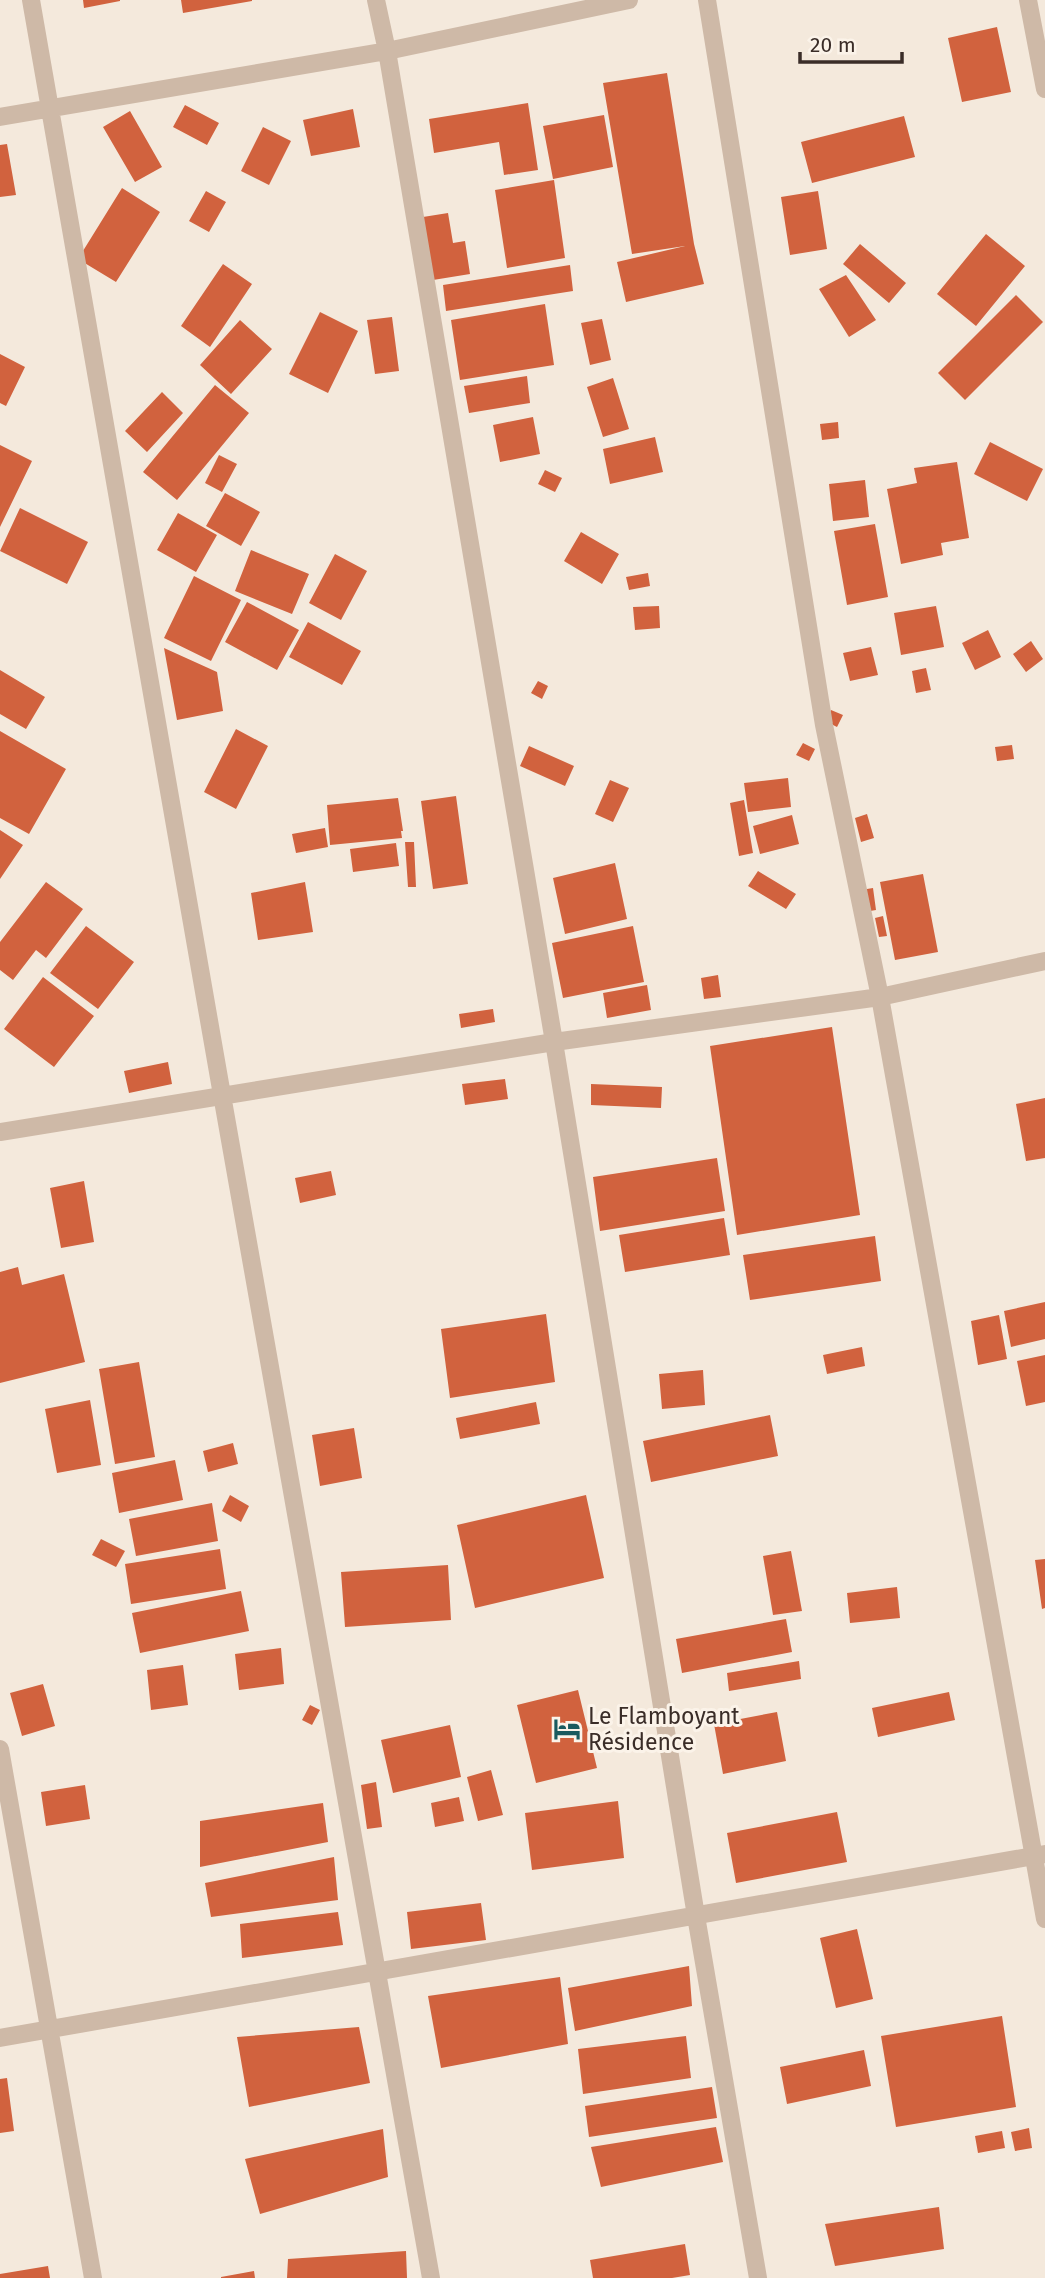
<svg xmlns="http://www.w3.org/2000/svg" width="1045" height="2278" viewBox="0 0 1045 2278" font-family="'Fira Sans',sans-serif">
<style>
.building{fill:#d1623e}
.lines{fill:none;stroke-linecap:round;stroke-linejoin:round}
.minor{stroke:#ceb9a7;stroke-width:18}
.labels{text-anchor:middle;stroke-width:6;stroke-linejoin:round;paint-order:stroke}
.poi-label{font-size:23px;fill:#3a2d28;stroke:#fbf3e9;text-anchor:start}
</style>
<rect width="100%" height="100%" fill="#f4e9dc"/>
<path class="building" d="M 83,0 L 120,0 L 120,1 L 84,8 Z
M 181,0 L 252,0 L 252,1 L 183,13 Z
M 997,27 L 1011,92 L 962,102 L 948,38 Z
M 667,73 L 694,244 L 704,284 L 626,302 L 617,262 L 685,246 L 632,254 L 603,83 Z
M 528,103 L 538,170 L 504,175 L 499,142 L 434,153 L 429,119 Z
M 185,105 L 219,123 L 207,145 L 173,127 Z
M 353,109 L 360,147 L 311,156 L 303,120 Z
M 130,111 L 162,167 L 135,182 L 103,127 Z
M 604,115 L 613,167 L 553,179 L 543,126 Z
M 904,116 L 915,157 L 812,183 L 801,142 Z
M 263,127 L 291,141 L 269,185 L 241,171 Z
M 7,144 L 16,195 L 0,197 L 0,145 Z
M 554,180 L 565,258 L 507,268 L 495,190 Z
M 122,188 L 160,212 L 116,282 L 78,259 Z
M 206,191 L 226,202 L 209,232 L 189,221 Z
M 818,191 L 827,249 L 790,255 L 781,197 Z
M 448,213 L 453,243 L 465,241 L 470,274 L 433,280 L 423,217 Z
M 986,234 L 1025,266 L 976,326 L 937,294 Z
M 860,244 L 906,283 L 889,303 L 843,264 Z
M 223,264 L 252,284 L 210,347 L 181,326 Z
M 570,265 L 573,291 L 446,311 L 443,285 Z
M 846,275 L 876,320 L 849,337 L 819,289 Z
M 1016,295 L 1043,322 L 965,400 L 938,373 Z
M 545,304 L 554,365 L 460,380 L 451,320 Z
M 320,312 L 358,331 L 328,393 L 289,374 Z
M 392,317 L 399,371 L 375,374 L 367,320 Z
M 602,319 L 611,360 L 590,365 L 581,323 Z
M 240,320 L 272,349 L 231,394 L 200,365 Z
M 0,354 L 25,367 L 6,406 L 0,403 Z
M 527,376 L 530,403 L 469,413 L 464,386 Z
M 613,378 L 629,429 L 603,437 L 587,387 Z
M 215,385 L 249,413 L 177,500 L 143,472 Z
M 162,392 L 183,413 L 147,452 L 125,431 Z
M 533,417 L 540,454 L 500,462 L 493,425 Z
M 838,422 L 839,438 L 822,440 L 820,424 Z
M 655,437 L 663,472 L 610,484 L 603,449 Z
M 990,442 L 1043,469 L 1027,501 L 974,474 Z
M 0,445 L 32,461 L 0,527 Z
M 219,455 L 237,464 L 222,492 L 205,483 Z
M 957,462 L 969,538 L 941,543 L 943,555 L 901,564 L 887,489 L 917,483 L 914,468 Z
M 545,470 L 562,478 L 555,492 L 538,484 Z
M 865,480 L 869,517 L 833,521 L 829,484 Z
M 225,493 L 260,512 L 241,546 L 206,526 Z
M 20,508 L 88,542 L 67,584 L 0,551 Z
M 178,513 L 217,535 L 196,572 L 157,550 Z
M 875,524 L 888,597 L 847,605 L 834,531 Z
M 581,532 L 619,554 L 602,584 L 564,561 Z
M 251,550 L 309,574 L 292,614 L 235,591 Z
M 335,554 L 367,571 L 341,620 L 309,603 Z
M 648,573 L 650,586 L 629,590 L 626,577 Z
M 194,576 L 241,600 L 211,661 L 164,638 Z
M 247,602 L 299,630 L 277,670 L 225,642 Z
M 659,606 L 660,628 L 635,630 L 633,607 Z
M 936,606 L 944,647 L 901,655 L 894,613 Z
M 308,622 L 361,651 L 342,685 L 289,657 Z
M 988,630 L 1001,657 L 975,670 L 962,643 Z
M 1031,641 L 1043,659 L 1026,672 L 1013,654 Z
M 871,647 L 878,675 L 850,681 L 843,653 Z
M 164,648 L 217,672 L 223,711 L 177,720 Z
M 926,668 L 931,690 L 916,693 L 912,671 Z
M 0,670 L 45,697 L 26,729 L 0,714 Z
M 538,681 L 548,686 L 542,699 L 531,693 Z
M 831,710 L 843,715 L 837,727 L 825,721 Z
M 236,729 L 268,746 L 236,809 L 204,792 Z
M 0,731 L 66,769 L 29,834 L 0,818 Z
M 803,743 L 815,749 L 809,761 L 796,755 Z
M 1012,745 L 1014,759 L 997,761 L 995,747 Z
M 529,746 L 574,766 L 565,786 L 520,766 Z
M 788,778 L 791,807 L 748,812 L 744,783 Z
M 610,780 L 629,788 L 613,822 L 595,814 Z
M 456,796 L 468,884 L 433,889 L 421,801 Z
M 398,798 L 403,831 L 401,831 L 402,838 L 330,845 L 327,805 Z
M 744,800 L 753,853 L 739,856 L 730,803 Z
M 867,814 L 874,838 L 861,842 L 855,818 Z
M 792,815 L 799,844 L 760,854 L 753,826 Z
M 325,828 L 328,847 L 296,853 L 292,834 Z
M 0,830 L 23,845 L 0,879 Z
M 405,842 L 414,842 L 416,887 L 408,887 Z
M 396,843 L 399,866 L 353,872 L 350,849 Z
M 615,863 L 627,919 L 565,934 L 553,878 Z
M 758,871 L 796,894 L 786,909 L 748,886 Z
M 923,874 L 938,952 L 895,960 L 880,882 Z
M 46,882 L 83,909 L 46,958 L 36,950 L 13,980 L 0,970 L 0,942 Z
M 305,882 L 313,932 L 258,940 L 251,893 Z
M 873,888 L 876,910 L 864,912 L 861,890 Z
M 883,916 L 887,936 L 879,937 L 875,918 Z
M 86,926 L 134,962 L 98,1009 L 50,973 Z
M 633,926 L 644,982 L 563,998 L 552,943 Z
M 718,975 L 721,997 L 704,999 L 701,978 Z
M 43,977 L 94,1016 L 54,1067 L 4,1029 Z
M 647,985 L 651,1010 L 607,1018 L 603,993 Z
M 493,1009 L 495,1022 L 461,1028 L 459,1014 Z
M 832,1027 L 860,1215 L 737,1235 L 710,1046 Z
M 168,1062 L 172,1084 L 129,1093 L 124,1071 Z
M 505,1079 L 508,1099 L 465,1105 L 462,1084 Z
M 591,1084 L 662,1087 L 661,1108 L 591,1105 Z
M 1045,1098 L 1045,1158 L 1026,1161 L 1016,1104 Z
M 717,1158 L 725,1211 L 600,1231 L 593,1177 Z
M 331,1171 L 336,1195 L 300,1203 L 295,1178 Z
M 84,1181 L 94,1242 L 61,1248 L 50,1188 Z
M 724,1218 L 730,1255 L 625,1272 L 619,1235 Z
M 875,1236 L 881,1281 L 750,1300 L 743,1255 Z
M 18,1267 L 22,1285 L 64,1274 L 85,1362 L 0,1383 L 0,1272 Z
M 1045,1302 L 1045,1339 L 1011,1347 L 1004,1311 Z
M 546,1314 L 555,1382 L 450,1398 L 441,1329 Z
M 999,1315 L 1007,1359 L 978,1365 L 971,1321 Z
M 862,1347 L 865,1366 L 827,1374 L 823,1355 Z
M 1045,1355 L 1045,1402 L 1026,1406 L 1017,1361 Z
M 139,1362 L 155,1457 L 115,1464 L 99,1369 Z
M 703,1370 L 705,1405 L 662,1409 L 659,1374 Z
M 90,1400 L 101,1465 L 57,1473 L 45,1409 Z
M 536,1402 L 540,1424 L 460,1439 L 456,1418 Z
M 770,1415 L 778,1456 L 651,1482 L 643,1441 Z
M 354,1428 L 362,1478 L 320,1486 L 312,1435 Z
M 233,1443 L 238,1464 L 208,1472 L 203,1451 Z
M 175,1460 L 183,1500 L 119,1513 L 112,1473 Z
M 230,1495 L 249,1506 L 241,1522 L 222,1511 Z
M 586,1495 L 604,1578 L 475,1608 L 457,1525 Z
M 212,1503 L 218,1541 L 136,1556 L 129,1519 Z
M 101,1539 L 125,1551 L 116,1567 L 92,1555 Z
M 220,1549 L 226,1589 L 131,1604 L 125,1564 Z
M 791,1551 L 802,1611 L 773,1615 L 763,1556 Z
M 1045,1559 L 1045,1608 L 1042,1609 L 1035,1560 Z
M 448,1565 L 451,1620 L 345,1627 L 341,1572 Z
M 897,1587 L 900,1618 L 850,1623 L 847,1593 Z
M 241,1591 L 249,1631 L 140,1653 L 132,1613 Z
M 786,1619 L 792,1652 L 682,1673 L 676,1639 Z
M 281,1648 L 284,1684 L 239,1690 L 235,1654 Z
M 799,1661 L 801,1679 L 729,1691 L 727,1673 Z
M 183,1665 L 188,1705 L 151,1710 L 147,1670 Z
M 43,1684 L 55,1726 L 22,1736 L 10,1693 Z
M 578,1690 L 597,1768 L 536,1783 L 517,1705 Z
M 949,1692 L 955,1720 L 878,1737 L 872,1708 Z
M 310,1705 L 320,1710 L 312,1725 L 302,1720 Z
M 777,1712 L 786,1761 L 723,1774 L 714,1724 Z
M 450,1725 L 461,1777 L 393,1793 L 381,1740 Z
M 491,1770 L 503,1815 L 478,1821 L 467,1777 Z
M 376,1782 L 382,1827 L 367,1829 L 361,1785 Z
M 85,1785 L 90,1819 L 46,1826 L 41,1792 Z
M 459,1797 L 464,1821 L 435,1827 L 431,1803 Z
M 618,1801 L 624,1858 L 532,1870 L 525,1813 Z
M 323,1803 L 328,1842 L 200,1867 L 200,1821 Z
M 837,1812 L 847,1862 L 736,1883 L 727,1833 Z
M 334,1857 L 338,1900 L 211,1917 L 205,1883 Z
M 481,1903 L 486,1940 L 411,1949 L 407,1912 Z
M 338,1912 L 343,1945 L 242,1958 L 240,1924 Z
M 857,1929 L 873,1999 L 836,2008 L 820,1938 Z
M 689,1966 L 692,2006 L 575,2031 L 568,1988 Z
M 560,1977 L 568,2044 L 441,2068 L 428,1996 Z
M 1002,2016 L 1016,2107 L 896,2127 L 881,2036 Z
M 359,2027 L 370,2083 L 249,2107 L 237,2037 Z
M 686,2036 L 691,2078 L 583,2094 L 578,2049 Z
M 864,2050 L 871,2086 L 787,2104 L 780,2067 Z
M 7,2078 L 14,2131 L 0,2133 L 0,2079 Z
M 712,2087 L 717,2118 L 589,2137 L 585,2106 Z
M 716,2127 L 723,2162 L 601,2187 L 591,2147 Z
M 1029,2128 L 1032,2148 L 1015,2151 L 1011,2132 Z
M 383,2129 L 388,2177 L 260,2214 L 245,2159 Z
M 1002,2131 L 1005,2148 L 978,2153 L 975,2136 Z
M 939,2207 L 944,2249 L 835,2266 L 825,2224 Z
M 685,2244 L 690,2275 L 672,2278 L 593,2278 L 590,2260 Z
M 406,2251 L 407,2278 L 287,2278 L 288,2259 Z
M 48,2266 L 50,2278 L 0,2278 L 0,2274 Z
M 254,2271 L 255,2278 L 221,2278 L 221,2277 Z"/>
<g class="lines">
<path class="minor" d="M 31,0 L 222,1095 L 431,2278
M 376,0 L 387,51 L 554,1042 L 696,1916 L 758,2278
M 707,0 L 824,725 L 880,997 L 1045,1919
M 1028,0 L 1045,89
M 0,117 L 387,51 L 629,0
M 0,1132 L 554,1042 L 880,997 L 1045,961
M 0,1749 L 93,2278
M 0,2038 L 1045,1854"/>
</g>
<defs>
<symbol id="hotel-bare" viewBox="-9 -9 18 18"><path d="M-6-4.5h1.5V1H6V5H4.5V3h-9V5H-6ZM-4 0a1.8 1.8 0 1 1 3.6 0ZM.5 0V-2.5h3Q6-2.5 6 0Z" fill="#195a5f" stroke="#fbf3e9" stroke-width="2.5" paint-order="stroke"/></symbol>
</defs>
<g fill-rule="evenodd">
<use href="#hotel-bare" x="548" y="1710" width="38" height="38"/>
</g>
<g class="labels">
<g class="poi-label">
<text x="588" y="1724">Le Flamboyant<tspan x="588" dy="26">Résidence</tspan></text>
</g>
</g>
<path d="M800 52v10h102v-10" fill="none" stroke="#3a2d28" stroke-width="3.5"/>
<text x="810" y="52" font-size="21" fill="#3a2d28" stroke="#fbf3e9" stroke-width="5" paint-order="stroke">20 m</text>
</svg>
